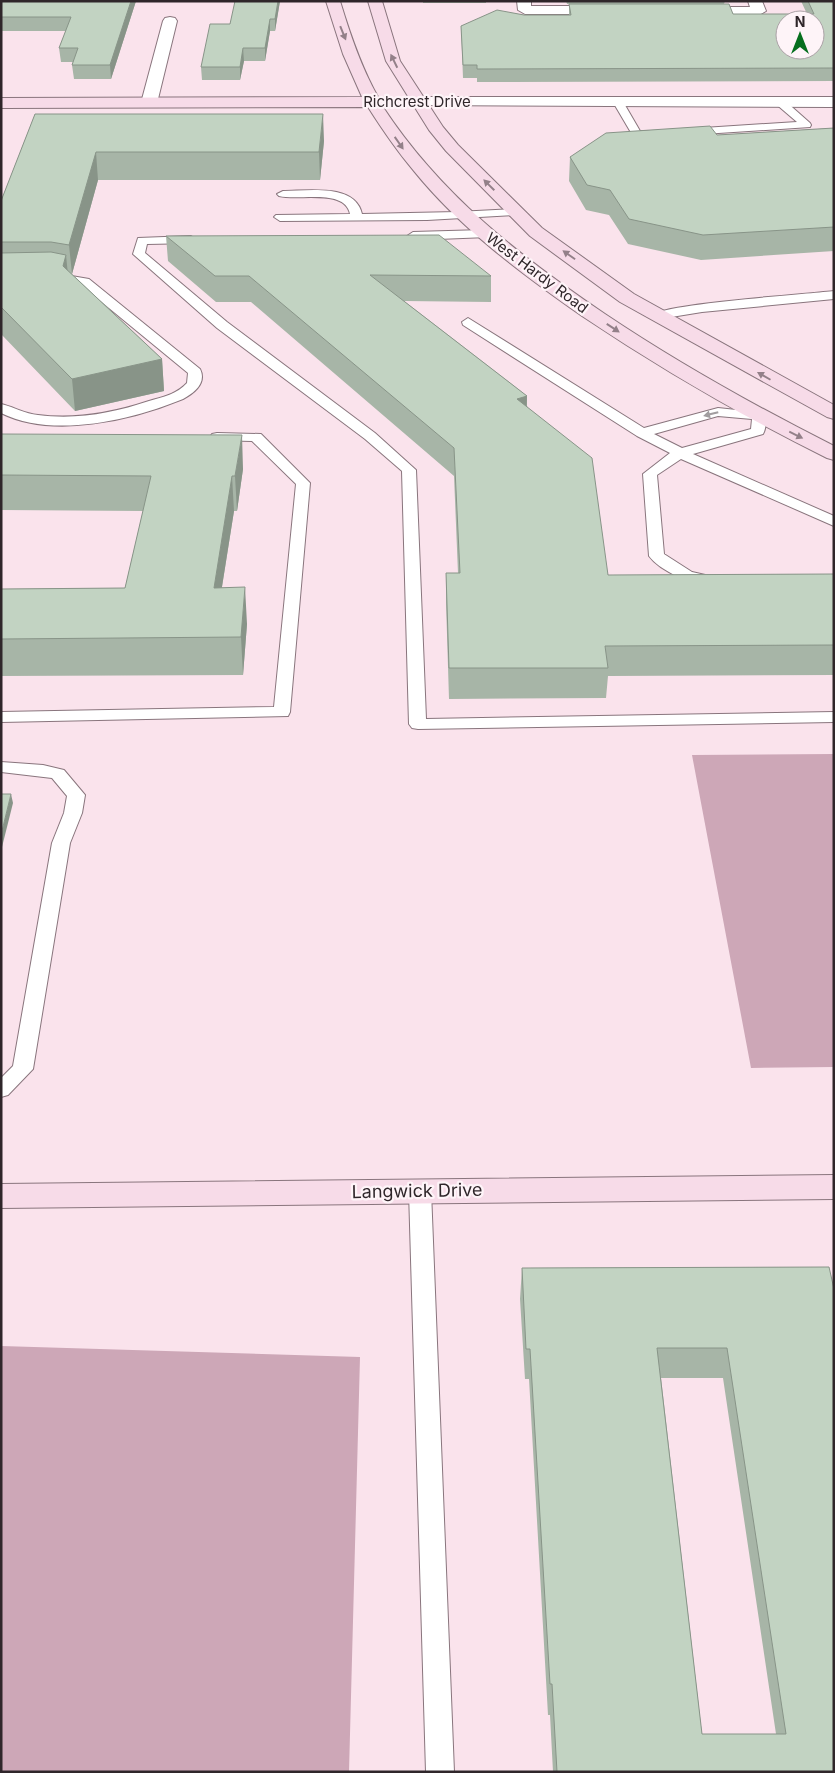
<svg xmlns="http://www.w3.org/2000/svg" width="835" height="1773" viewBox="0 0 835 1773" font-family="Inter,sans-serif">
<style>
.forest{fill:#cda7b7}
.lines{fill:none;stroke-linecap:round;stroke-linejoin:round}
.lane-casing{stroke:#89757d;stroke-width:2}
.street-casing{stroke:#89757d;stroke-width:2}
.secondary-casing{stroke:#89757d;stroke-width:2}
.lane{fill:#fff;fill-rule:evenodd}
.street{fill:#fff;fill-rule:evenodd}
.secondary{fill:#f7dbe8;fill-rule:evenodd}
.wall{fill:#a7b5a7;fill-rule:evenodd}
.shaded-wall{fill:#889488}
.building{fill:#c2d3c2;stroke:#889488;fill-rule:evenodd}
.oneway{fill:#938089}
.oneway2{fill:#a19d9f}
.labels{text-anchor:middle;stroke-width:4.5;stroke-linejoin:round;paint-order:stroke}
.far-street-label{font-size:15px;fill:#2f262a;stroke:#fef4f8}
.street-label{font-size:18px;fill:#2f262a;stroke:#fef4f8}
</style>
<rect width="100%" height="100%" fill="#fae3ec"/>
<path class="forest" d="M 834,754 L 834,1067 L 751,1068 L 692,755 Z
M 1,1346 L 360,1357 L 349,1772 L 1,1772 Z"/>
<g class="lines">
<defs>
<path id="lane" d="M 618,99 L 622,100 L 640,131 L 662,131 L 663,133 L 662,135 L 633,136 L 613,102 Z
M 780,99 L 784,100 L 810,123 L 811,125 L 810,127 L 688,135 L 683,132 L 688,129 L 797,122 L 776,104 L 775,102 L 776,100 Z
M 283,191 C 308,191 355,183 362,214 L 457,212 L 516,209 L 522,212 L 516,215 L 427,220 L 280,221 L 274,217 L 276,215 L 350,214 C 345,188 299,201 279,196 L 277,194 Z
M 484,230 L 490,234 L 488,237 L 413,240 L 407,236 L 413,232 Z
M 191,236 L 197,240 L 195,243 L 147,244 L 145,253 L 227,322 L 375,433 L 416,470 L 426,719 L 834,712 L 834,722 L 418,729 L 412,728 L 409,724 L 402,471 L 365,439 L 217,328 L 133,254 L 138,238 Z
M 1,273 L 54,273 L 89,279 L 200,369 C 207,383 194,393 183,399 C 132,420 53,439 1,413 L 1,404 C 14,407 25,414 38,415 C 77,420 113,413 149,401 C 163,397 177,394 187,383 L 188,373 L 81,285 L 54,280 L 1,281 Z
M 834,291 L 834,299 L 702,312 L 659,319 L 653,315 C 662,304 809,294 834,291 Z
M 468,318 L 644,428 L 718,408 L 764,413 C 767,418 766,429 763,434 L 693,454 L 834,516 L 834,526 L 681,459 L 657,475 L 664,554 L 692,572 L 714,577 L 717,580 L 714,583 C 696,588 660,571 649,556 L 643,474 L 670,453 L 637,436 L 463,325 L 462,322 ZM 718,416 L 752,419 L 751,429 L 682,448 L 654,434 Z
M 217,433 L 261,434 L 310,483 L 290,712 L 288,716 L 1,722 L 1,712 L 274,707 L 296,484 L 252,441 L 212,440 L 210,437 L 212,434 Z
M 1,762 L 43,765 L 64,770 L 85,795 L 82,813 L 70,843 L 33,1069 L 8,1095 L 1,1097 L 1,1078 L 13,1066 L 52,843 L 64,813 L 67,796 L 52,778 L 1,772 Z
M 420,1183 L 428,1185 L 431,1191 L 454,1772 L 426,1772 L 409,1191 L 412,1185 Z"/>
<path id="street" d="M 517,1 L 531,1 L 531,6 L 608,6 L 615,10 L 608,14 L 525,14 L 518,10 Z
M 748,1 L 762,1 L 766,11 L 759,15 L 696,15 L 689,11 L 696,7 L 750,7 Z
M 170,17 L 175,18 L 177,21 L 157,103 L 154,106 L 144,106 L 141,103 L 163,21 L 165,18 Z
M 420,97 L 834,97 L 834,107 L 415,105 L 412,102 L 415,99 Z"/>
<path id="secondary" d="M 326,1 L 340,1 C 350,34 361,67 378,97 L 393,99 L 396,102 L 393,105 L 383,107 C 440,194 519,256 605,314 C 678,363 755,406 834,446 L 834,460 L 827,458 C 742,416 661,369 582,316 C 522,274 460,228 414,171 C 397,151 382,129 368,107 L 1,108 L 1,98 L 362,97 L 343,54 Z
M 368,1 L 382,1 L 400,61 L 443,127 L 458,145 L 542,228 L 634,294 L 834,405 L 834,419 L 827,417 L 620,302 L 530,236 L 446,151 L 429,130 L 386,61 Z
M 834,1175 L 834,1199 L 1,1208 L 1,1184 Z"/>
</defs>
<use href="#lane" class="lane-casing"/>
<use href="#street" class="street-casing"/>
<use href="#secondary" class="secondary-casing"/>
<use href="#lane" class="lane"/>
<use href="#street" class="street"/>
<use href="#secondary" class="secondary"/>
</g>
<path class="wall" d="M 1,1 L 136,1 L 111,79 L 74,79 L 72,65 L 73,62 L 61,62 L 59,48 L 66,31 L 1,31 Z
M 280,1 L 275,31 L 270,31 L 265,61 L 244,61 L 240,80 L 202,80 L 201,67 L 230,24 Z
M 423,1 L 486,1 L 486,3 L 423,3 Z
M 566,1 L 725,1 L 724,4 L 733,14 L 807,14 L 801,1 L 834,1 L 834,81 L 477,82 L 477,78 L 463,78 L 461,26 L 524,15 L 569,15 L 569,4 L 567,4 Z
M 35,114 L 324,141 L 320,180 L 98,180 L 72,274 L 162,359 L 164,391 L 75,411 L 1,334 L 1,201 Z
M 834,128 L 834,251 L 701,260 L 628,244 L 609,215 L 586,210 L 569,181 L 570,157 L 717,135 Z
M 166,236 L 491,276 L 491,302 L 404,301 L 527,396 L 527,406 L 608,575 L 834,574 L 834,675 L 608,676 L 606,698 L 449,699 L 446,602 L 446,573 L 458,573 L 454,476 L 251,302 L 216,302 L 168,261 Z
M 1,434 L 243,469 L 237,511 L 234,511 L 222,587 L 247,624 L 243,675 L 1,676 L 1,589 L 125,588 L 143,511 L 1,510 Z
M 829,1267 L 834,1772 L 553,1772 L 550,1715 L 548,1715 L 529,1379 L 525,1379 L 520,1299 L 522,1268 ZM 661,1378 L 723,1378 L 776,1734 L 702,1734 Z"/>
<path class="shaded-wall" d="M 131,1 L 136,1 L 111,79 L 110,65 Z
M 278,1 L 280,1 L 275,31 L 275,19 Z
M 270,19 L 270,31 L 265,61 L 265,48 Z
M 243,48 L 244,61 L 240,80 L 240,67 Z
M 323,114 L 324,141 L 320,180 L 319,152 Z
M 96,152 L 98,180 L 72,274 L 69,245 Z
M 66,255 L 69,285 L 63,266 Z
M 162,359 L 164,391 L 75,411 L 72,379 Z
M 527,396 L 526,424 L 517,399 Z
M 242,435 L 243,469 L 237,511 L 235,476 Z
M 232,476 L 234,511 L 216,624 L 214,588 Z
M 245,587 L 247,624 L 243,675 L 241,637 Z
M 11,794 L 13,803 L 1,851 L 1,835 Z"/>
<path class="building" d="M 1,1 L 131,1 L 110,65 L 72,65 L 78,48 L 59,48 L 71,17 L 1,17 Z
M 235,1 L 278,1 L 275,19 L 270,19 L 265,48 L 243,48 L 240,67 L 201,67 L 210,24 L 230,24 Z
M 808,1 L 834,1 L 834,68 L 477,69 L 477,65 L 463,65 L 461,26 L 497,10 L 524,15 L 571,15 L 569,4 L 729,4 L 733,14 L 814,14 ZM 785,20 L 815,20 L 815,50 L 785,50 Z
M 35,114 L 323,114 L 319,152 L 96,152 L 69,245 L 51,242 L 1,242 L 1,201 Z
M 710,126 L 717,135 L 834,128 L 834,227 L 703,235 L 629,219 L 610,190 L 587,185 L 570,157 L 606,133 Z
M 439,235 L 491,276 L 370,275 L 527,396 L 517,399 L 592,458 L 608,575 L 834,574 L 834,645 L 605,646 L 608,668 L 449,668 L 446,573 L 460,573 L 454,448 L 249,276 L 215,276 L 166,236 Z
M 51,252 L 66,255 L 63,266 L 162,359 L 72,379 L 1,307 L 1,253 Z
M 1,434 L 242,435 L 235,476 L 232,476 L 214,588 L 245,587 L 241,637 L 1,639 L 1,589 L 125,588 L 151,476 L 1,475 Z
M 1,794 L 11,794 L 1,835 Z
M 829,1267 L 834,1289 L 834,1772 L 557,1772 L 552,1684 L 550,1684 L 530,1349 L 526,1349 L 522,1268 ZM 657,1348 L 727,1348 L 786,1734 L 702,1734 Z"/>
<defs><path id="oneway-solid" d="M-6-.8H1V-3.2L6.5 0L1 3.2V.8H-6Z" transform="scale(1.25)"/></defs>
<g class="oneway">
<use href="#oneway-solid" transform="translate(343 33) rotate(68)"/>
<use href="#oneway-solid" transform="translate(394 61) rotate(-116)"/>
<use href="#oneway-solid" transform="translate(399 143) rotate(55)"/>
<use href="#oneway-solid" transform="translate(489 185) rotate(-135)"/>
<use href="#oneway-solid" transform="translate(569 255) rotate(-145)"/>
<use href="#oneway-solid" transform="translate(613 328) rotate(33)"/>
<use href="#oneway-solid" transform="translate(764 376) rotate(-150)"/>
<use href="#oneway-solid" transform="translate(796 435) rotate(26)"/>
</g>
<use class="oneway2" href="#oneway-solid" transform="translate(711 414) rotate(166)"/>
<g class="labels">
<g class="far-street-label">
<text x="417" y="107">Richcrest Drive</text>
<text transform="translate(537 273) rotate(37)" y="5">West Hardy Road</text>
</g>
<g class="street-label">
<text transform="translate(417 1191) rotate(-1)" y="6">Langwick Drive</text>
</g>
</g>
<rect width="835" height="1773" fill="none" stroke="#2f262a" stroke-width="5"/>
<g transform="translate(800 35)"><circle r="24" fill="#fef4f8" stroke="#aba2a6"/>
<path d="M0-4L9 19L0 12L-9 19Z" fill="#066f1e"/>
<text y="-8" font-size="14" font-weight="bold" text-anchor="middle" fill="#2f262a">N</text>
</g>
</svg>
